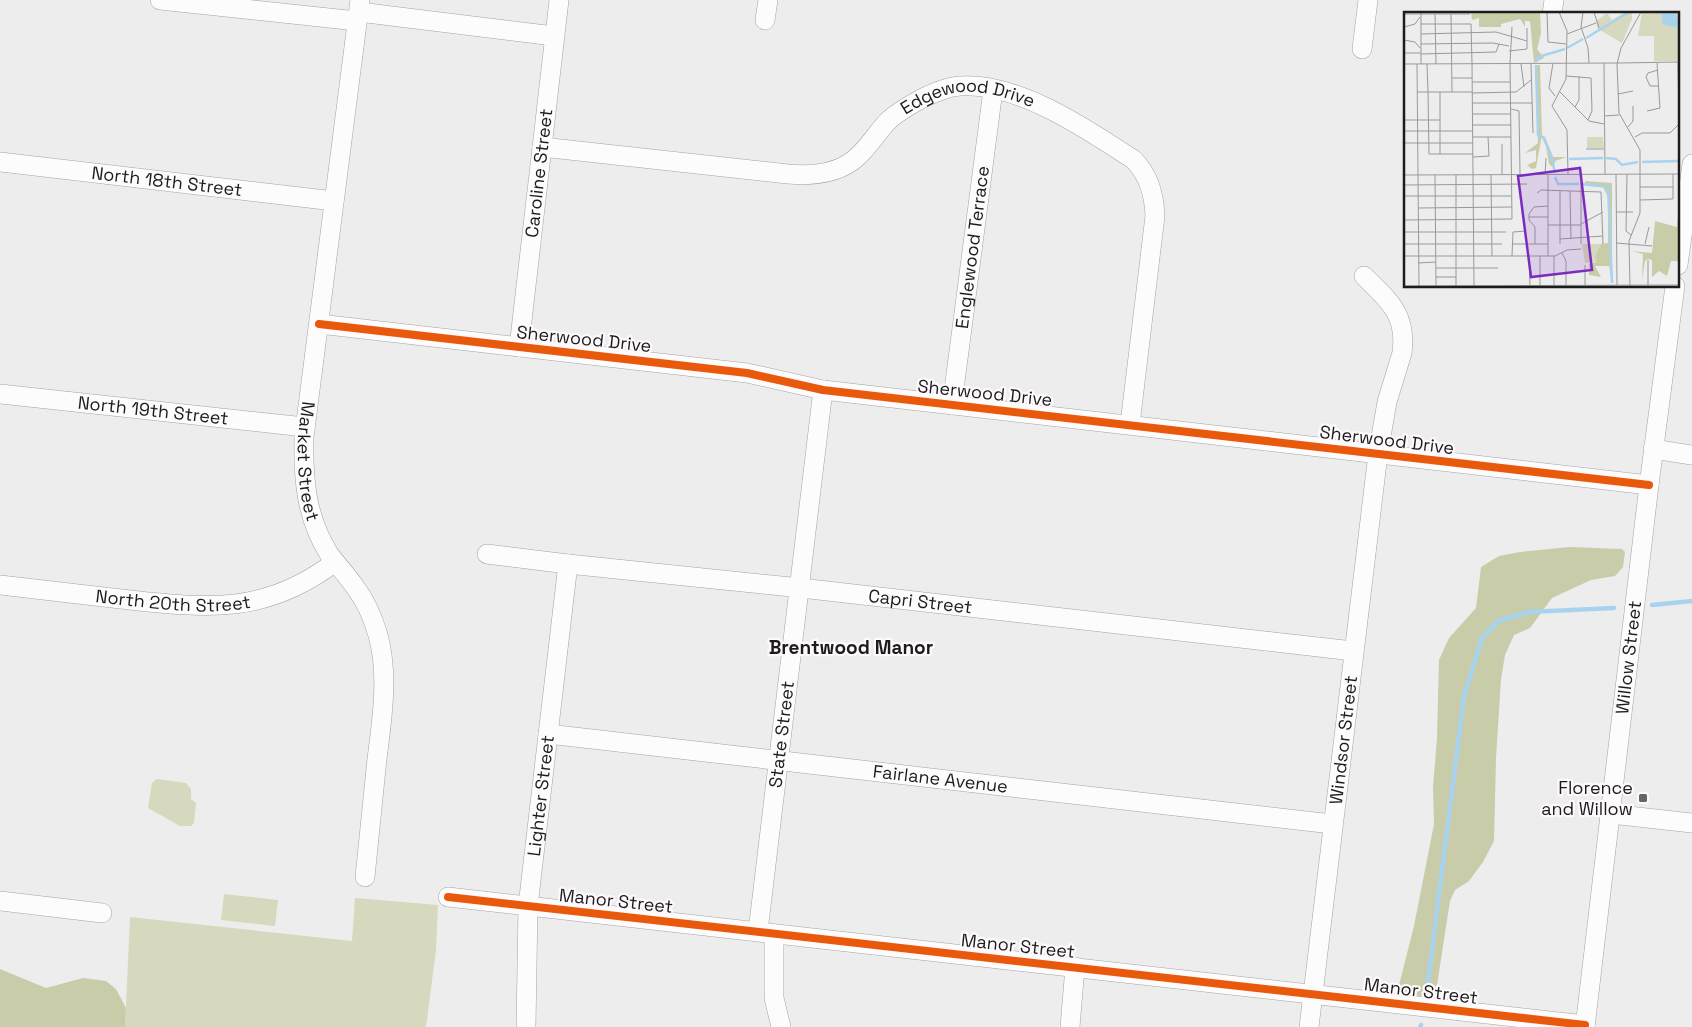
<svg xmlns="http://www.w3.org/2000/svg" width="1692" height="1027" viewBox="0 0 1692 1027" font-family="'Space Grotesk',sans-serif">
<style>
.green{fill:#d6d9be}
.forest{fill:#c9cca9}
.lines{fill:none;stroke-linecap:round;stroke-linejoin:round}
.stream{stroke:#a8d3ef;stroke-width:4.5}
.minor-casing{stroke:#a4a3a4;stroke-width:20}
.minor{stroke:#fcfcfc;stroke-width:19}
.cycleway-casing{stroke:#fdf9fc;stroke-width:11}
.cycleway{stroke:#e8590c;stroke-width:8}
.poi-dot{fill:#666566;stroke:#fdf9fc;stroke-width:2}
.labels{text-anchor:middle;stroke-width:4.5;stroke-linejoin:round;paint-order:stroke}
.street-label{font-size:18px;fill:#1d1c1d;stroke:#fdf9fc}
.poi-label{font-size:18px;fill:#1d1c1d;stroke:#fdf9fc;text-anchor:end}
.neighbourhood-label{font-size:19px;font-weight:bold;fill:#1d1c1d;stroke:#fdf9fc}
.inset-river{fill:none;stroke:#a8d3ef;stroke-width:2.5}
.inset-road{fill:none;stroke:#9a999a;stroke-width:1}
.view{fill:#7b2cbf;fill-opacity:0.15;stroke:#7b2cbf;stroke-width:2.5}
.inset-edge{fill:none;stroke:#1d1c1d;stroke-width:2.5}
</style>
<rect width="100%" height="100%" fill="#eeedee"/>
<path class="green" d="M 157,779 L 186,783 L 191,789 L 191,799 L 196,803 L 194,823 L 191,826 L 180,826 L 148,808 L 152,783 Z
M 224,894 L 278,900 L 275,926 L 221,920 Z
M 355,898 L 438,905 L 436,950 L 426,1027 L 125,1027 L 130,917 L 352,941 Z"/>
<path class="forest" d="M 1569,547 L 1622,549 L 1625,552 L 1623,567 L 1615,576 L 1591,580 L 1552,598 L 1530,628 L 1514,635 L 1505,655 L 1501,679 L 1496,758 L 1494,841 L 1483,862 L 1469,881 L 1455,890 L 1450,901 L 1435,998 L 1397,993 L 1414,926 L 1434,824 L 1433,787 L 1437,738 L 1439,660 L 1449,638 L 1476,608 L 1481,567 L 1499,556 L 1520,552 Z
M 0,969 L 46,988 L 83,978 L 106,981 L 116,989 L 126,1008 L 125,1027 L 0,1027 Z"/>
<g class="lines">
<path class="stream" d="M 1652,605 L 1692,601
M 1427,989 L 1464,696 L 1482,638 L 1498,621 L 1528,612 L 1614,608
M 1420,1027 L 1421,1025"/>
<defs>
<g id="minor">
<path d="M 160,0 L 357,21"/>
<path id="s1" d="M 360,0 L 304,437 C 303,479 306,517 329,554 C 337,565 347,575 355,587 C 365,600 373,618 378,635 C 389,675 382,719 377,759 C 373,799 369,838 365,877"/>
<path d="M 359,12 L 554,36"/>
<path d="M 1552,14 L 1554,0"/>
<path d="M 765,20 L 768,0"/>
<path d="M 1362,49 L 1368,0"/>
<path id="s2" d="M 542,147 L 788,174 C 811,176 838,174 856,158 C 869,147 877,132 889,120 C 898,112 910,105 921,99 C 933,93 946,87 960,86 C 1018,82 1087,129 1134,160 C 1149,176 1154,194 1155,216 L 1130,424"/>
<path id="s3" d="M 0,162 L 334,201"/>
<path d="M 1678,265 L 1692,164"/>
<path d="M 319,324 L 747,373 L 823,390 L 1649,485"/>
<path id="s4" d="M 519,347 L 559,0"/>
<path id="s5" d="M 0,394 L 305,427"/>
<path id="s6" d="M 952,405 L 993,90"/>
<path d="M 1653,449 L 1692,455"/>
<path id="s7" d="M 487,554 L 568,564 L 801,588 L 1353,651"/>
<path id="s8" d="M 0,585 C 40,590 81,594 121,599 C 205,608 264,616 335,562"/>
<path id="s9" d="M 548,734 L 1332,824"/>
<path d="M 1611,814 L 1692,823"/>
<path d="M 448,897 L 1585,1025"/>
<path d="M 0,901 L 102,913"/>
<path id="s10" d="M 758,931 L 823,390"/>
<path d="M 774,934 L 774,998 L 781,1027"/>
<path id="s11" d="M 526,1027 L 528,906 L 568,564"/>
<path d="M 1070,1027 L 1075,967"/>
<path id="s12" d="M 1309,1027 L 1378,454 L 1387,402 L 1402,353 C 1407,314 1389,301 1364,276"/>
<path id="s13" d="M 1585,1027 L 1649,485 L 1675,286"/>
</g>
</defs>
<use href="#minor" class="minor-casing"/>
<use href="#minor" class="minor"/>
<defs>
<path id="cycleway" d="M 319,324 L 747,373 L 823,390 L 1649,485
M 448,897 L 1585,1025"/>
</defs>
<use href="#cycleway" class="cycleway-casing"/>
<use href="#cycleway" class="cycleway"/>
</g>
<rect class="poi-dot" x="1638" y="793" width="10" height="10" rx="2.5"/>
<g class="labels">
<g class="street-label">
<text dy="6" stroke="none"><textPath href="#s2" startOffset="456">Edgewood Drive</textPath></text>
<text dy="6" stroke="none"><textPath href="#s4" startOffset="175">Caroline Street</textPath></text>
<text dy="6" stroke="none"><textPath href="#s3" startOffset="168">North 18th Street</textPath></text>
<text dy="6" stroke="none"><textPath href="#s6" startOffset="159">Englewood Terrace</textPath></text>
<text transform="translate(584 339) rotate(6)" y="6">Sherwood Drive</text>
<text transform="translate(985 393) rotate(6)" y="6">Sherwood Drive</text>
<text dy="6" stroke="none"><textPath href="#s5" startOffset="154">North 19th Street</textPath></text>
<text transform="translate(1387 440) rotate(7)" y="6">Sherwood Drive</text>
<text dy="6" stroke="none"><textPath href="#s1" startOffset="465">Market Street</textPath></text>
<text dy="6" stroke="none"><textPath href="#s8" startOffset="174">North 20th Street</textPath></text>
<text dy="6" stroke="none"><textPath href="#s7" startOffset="436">Capri Street</textPath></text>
<text dy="6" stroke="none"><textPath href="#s13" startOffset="372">Willow Street</textPath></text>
<text dy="6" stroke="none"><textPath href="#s10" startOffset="198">State Street</textPath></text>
<text dy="6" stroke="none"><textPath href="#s12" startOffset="289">Windsor Street</textPath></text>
<text dy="6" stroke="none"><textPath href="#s9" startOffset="395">Fairlane Avenue</textPath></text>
<text dy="6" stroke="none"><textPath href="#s11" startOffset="232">Lighter Street</textPath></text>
<text transform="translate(616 901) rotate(6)" y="6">Manor Street</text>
<text transform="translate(1018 946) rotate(6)" y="6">Manor Street</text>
<text transform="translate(1421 991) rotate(7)" y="6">Manor Street</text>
</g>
<g class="poi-label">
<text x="1633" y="794">Florence<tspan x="1633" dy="21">and Willow</tspan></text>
</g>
<g class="neighbourhood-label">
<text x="851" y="654">Brentwood Manor</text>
</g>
</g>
<g transform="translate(1404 12)">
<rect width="275" height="275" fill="#eeedee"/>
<path d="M 221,0 L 228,0 L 228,7 L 218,31 L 194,17 L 192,9 L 203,1 L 208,8 ZM 238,0 L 275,0 L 275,49 L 250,49 L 250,24 L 234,24 ZM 183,125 L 199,125 L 200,136 L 183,136 ZM 178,232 L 197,232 L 193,250 L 181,251 Z" fill="#d6d9be"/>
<path d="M 67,0 L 136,0 L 137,21 L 133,37 L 140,46 L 130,51 L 126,9 L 121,9 L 121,15 L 116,7 L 97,12 L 97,15 L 75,15 L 75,6 L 68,8 ZM 131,53 L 136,53 L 138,123 L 132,156 L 128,157 L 123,153 L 132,149 L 132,138 L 121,141 L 134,131 ZM 140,122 L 149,145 L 163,145 L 151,149 L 150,156 L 145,152 ZM 181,169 L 208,171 L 208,271 L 205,254 L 191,254 L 197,265 L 185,263 L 185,252 L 193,250 L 191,244 L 197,232 L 204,231 L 204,185 L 199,175 L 182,174 ZM 275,195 L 275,249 L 267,249 L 263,264 L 255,259 L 248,265 L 248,248 L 244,247 L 241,249 L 238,268 L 239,242 L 227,239 L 248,241 L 251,209 L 273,215 Z" fill="#c9cca9"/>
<path d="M 258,0 L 272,1 L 275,16 L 258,12 Z" fill="#a8d3ef"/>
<path class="inset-river" d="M 182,26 L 225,0M 163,36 L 179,27M 132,50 L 134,45 L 161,37M 132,53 L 134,123 L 139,125 L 147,143 L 151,161M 202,146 L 212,147 L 218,153 L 234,150M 165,147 L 199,146M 238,150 L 274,149M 151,165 L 154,172 L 175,172M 179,172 L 204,175 L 208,271"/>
<path class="inset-road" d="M 143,0 L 144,30 L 162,32M 155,0 L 163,19 L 162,67 L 148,94 L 163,118 L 164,162M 179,0 L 177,15 L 184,36 L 185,51M 190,0 L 195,16M 17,1 L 17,52M 0,2 L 66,2M 31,2 L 32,52M 47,2 L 48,80M 17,12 L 67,12 L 68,52M 0,15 L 11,12 L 16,5M 17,22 L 92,20 L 123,29M 163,22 L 192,11M 0,28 L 11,30 L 16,36M 17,32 L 89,31 L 105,34M 105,39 L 123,37 L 123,16M 0,41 L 17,41M 17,42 L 92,40 L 95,32M 274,50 L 275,99M 106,51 L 108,15M 149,51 L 145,76 L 151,84M 200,51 L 201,162M 215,51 L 275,50M 0,52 L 215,51M 13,52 L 15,274M 23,52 L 24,80M 68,52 L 70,275M 117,52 L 120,75M 127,52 L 129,121M 254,58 L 244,61 L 242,65 L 246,74 L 255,74M 162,64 L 187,66 L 188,99 L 184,108M 48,66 L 68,66M 68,70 L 106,70M 13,80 L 68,80M 24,80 L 25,142 L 69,142M 36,80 L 36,142M 156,80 L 185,109 L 200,112M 68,81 L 112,80 L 127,68M 214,82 L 229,79M 68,91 L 128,91M 171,95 L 175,88 L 175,64M 107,97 L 115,99 L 116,162M 243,99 L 256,96 L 253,51M 68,102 L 107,102M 200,104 L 215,103M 0,108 L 36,108M 68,113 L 107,113M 224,115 L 229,109 L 229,94M 0,119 L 69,119M 69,125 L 107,125M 231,125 L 238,121 L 266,121 L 275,112M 0,131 L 69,131M 98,132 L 98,162M 182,137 L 200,137M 69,145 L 85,144 L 84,125M 212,162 L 213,273M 223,162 L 222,219 L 227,223M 0,163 L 275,162M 31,163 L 32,274M 52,163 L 52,275M 87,163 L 88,244M 141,163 L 142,146M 144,163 L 144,244M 177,163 L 177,232M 0,173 L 123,172M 236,175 L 269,175M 156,179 L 156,232M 166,179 L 167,227M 133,181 L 137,178 L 197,180 L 199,232M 0,184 L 107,184M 236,188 L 269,187 L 269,162M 14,196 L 108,195M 212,200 L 229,200M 125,205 L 144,205M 0,208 L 108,207 L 106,52M 177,212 L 199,200M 144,213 L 177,213M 0,220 L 102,220M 156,227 L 199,224M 212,231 L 248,234M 0,232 L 98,232M 108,232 L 144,232M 131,232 L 131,215 L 125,208 L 125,202 L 130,195 L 144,194M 241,232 L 245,215M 158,241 L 162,249 L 162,274M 0,244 L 151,244 L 163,238 L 177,237M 108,244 L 109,220 L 122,219M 125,244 L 126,274M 136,244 L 136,274M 150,244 L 150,274M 244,248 L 244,273M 14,251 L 32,250M 181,253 L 181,273M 32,256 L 94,256M 32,265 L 52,265M 0,274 L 275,273M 226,275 L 225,229 L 236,201 L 236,138 L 215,101 L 213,52 L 217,36 L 237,0"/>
<path class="view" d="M 176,156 L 188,258 L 127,265 L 114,164 Z"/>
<rect width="275" height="275" class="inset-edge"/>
</g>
</svg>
